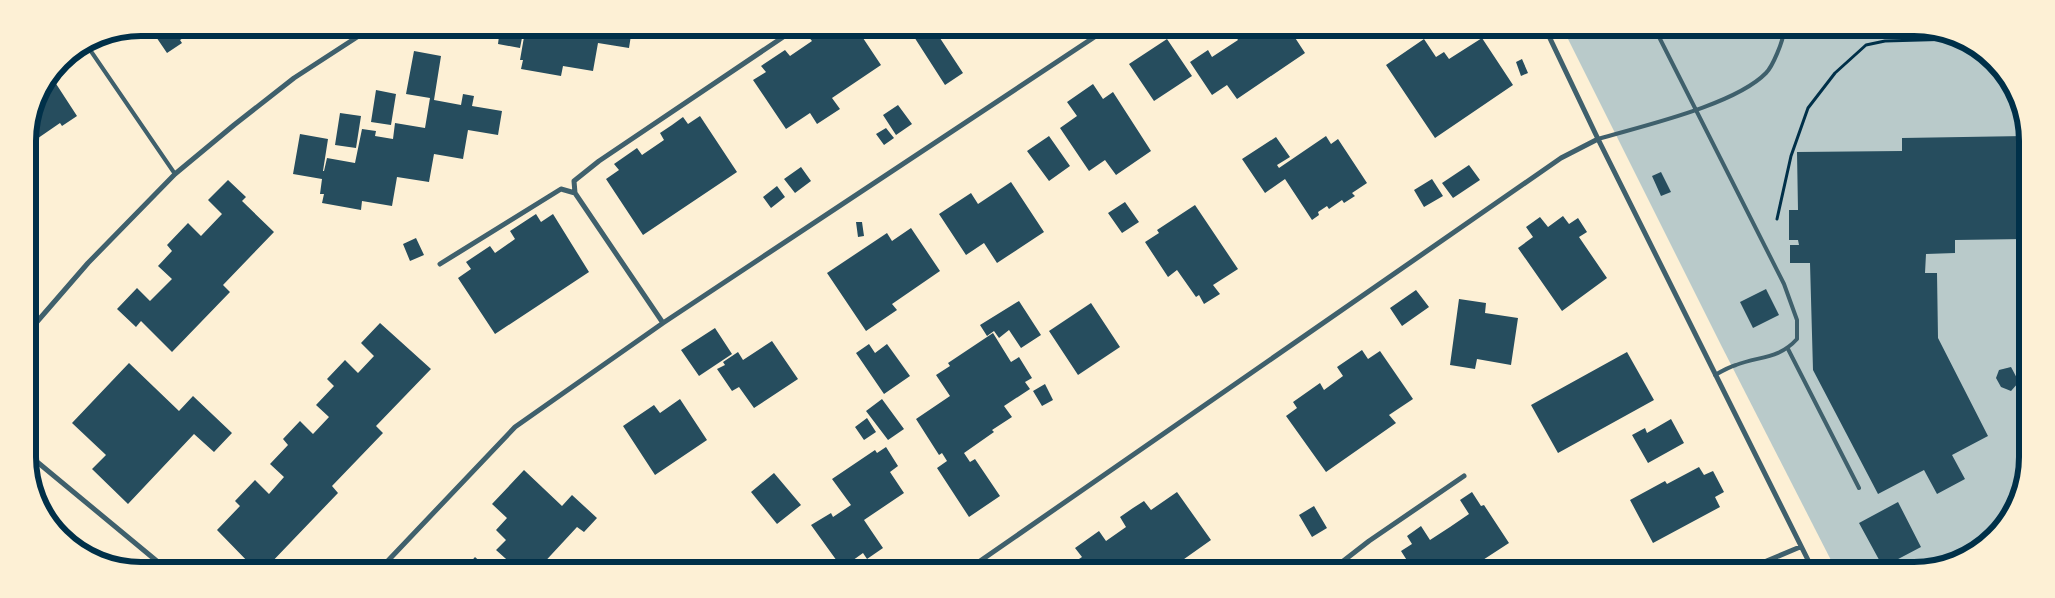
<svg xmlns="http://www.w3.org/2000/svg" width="2055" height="598" viewBox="0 0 2055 598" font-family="Quicksand,sans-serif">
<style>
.green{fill:#b9caca}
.building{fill:#264d5e}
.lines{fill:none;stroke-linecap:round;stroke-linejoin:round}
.path{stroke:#003049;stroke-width:3}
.service{stroke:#3f606c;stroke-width:4}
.minor{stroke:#3f606c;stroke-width:5}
.rim{fill:none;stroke:#003049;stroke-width:6}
</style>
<rect width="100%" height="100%" fill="#fdf0d5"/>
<path class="green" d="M 1564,31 L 1943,31 L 1994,61 L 2025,119 L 2024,486 L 1983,547 L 1921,570 L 1836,570 L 1721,345 Z"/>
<path class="building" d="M 150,28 L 199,28 L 180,40 L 182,43 L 167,53 Z
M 500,28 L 524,28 L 520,48 L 498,44 Z
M 541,28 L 632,29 L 629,48 L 598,43 L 593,71 L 563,66 L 561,76 L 521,69 L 523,60 L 520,60 L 524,37 L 539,39 Z
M 816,29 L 857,29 L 881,65 L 832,98 L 840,109 L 817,124 L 810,113 L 786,129 L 753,80 L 766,72 L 761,66 L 785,50 L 790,56 L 812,41 L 807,35 Z
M 909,29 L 934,29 L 963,73 L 945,85 Z
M 129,30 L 113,41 L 108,34 L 122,31 Z
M 1240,30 L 1290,30 L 1305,53 L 1237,99 L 1227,85 L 1212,95 L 1190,62 L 1208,50 L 1212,57 L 1238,40 L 1236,37 L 1242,32 Z
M 1482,38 L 1513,85 L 1435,138 L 1386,65 L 1424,39 L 1436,57 L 1444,52 L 1449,59 Z
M 1167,39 L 1192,76 L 1154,101 L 1129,64 Z
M 414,51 L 441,56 L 434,100 L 461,105 L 463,94 L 474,96 L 472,106 L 502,111 L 498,135 L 468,130 L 463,159 L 434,154 L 429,182 L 397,177 L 392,206 L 362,201 L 361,210 L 322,203 L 324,194 L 320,194 L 322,179 L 293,174 L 300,134 L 328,139 L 323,171 L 324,171 L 327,158 L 355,163 L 362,129 L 376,131 L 375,136 L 393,139 L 395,123 L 425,128 L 430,98 L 406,94 Z
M 1522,59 L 1528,73 L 1521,76 L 1516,62 Z
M 51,76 L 77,116 L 62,126 L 60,123 L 28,145 L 28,134 L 36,98 Z
M 1093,84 L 1103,99 L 1113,92 L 1151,151 L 1116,175 L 1105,160 L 1089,171 L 1060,128 L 1077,116 L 1067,102 Z
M 376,90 L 396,94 L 391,125 L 371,122 Z
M 898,105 L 912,124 L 896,135 L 883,115 Z
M 340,113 L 361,116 L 356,148 L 335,145 Z
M 700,116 L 737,172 L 643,235 L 606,179 L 619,170 L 614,164 L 637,148 L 642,155 L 664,140 L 660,133 L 672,125 L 683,117 L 688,124 Z
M 886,128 L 894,138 L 884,145 L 876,134 Z
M 1049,136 L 1070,166 L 1049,181 L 1027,151 Z
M 1326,136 L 1331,144 L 1338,139 L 1367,183 L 1352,193 L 1355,196 L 1344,203 L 1342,200 L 1329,209 L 1327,206 L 1318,212 L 1319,215 L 1312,220 L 1285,179 L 1265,193 L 1242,159 L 1276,137 L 1290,157 L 1277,165 L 1279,168 Z
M 2025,136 L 2025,239 L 1955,240 L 1955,253 L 1926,254 L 1925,273 L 1937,273 L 1938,338 L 1988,436 L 1952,455 L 1965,479 L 1937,494 L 1924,470 L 1878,494 L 1813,370 L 1810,263 L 1790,263 L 1790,245 L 1799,245 L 1798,240 L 1789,240 L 1789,210 L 1798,210 L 1797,152 L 1902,151 L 1902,138 Z
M 1469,165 L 1480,180 L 1453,198 L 1442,183 Z
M 801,167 L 811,181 L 795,193 L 784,179 Z
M 1661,172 L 1671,192 L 1661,196 L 1652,176 Z
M 1432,179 L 1443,196 L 1424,207 L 1414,190 Z
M 228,180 L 246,197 L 242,201 L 274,232 L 223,285 L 230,292 L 172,352 L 141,321 L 136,327 L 117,309 L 137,288 L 150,301 L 172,279 L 158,266 L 172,251 L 167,245 L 188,223 L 201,236 L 222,214 L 208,200 Z
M 1011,182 L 1044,232 L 997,263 L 984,243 L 966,255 L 939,214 L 971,193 L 978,204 Z
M 777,186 L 785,197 L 771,208 L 763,197 Z
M 1125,202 L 1139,222 L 1122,233 L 1108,213 Z
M 1195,205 L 1238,269 L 1213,285 L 1220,294 L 1204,304 L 1199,295 L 1196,297 L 1177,270 L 1168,277 L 1145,242 L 1159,233 L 1157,230 Z
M 536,214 L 541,222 L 553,214 L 589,272 L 495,334 L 458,278 L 471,269 L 466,262 L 490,246 L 495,253 L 515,239 L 510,231 Z
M 1563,216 L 1569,224 L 1578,218 L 1587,232 L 1579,237 L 1607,278 L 1562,311 L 1518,248 L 1533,237 L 1526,227 L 1540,217 L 1548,227 Z
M 856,222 L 862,222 L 864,236 L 858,237 Z
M 911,228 L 940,271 L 892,304 L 897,310 L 866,331 L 827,273 L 887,233 L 892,241 Z
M 416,238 L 424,255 L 410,261 L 403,244 Z
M 1766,289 L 1779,315 L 1753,328 L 1740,302 Z
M 1416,290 L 1429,307 L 1402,326 L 1390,308 Z
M 1459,299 L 1486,303 L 1485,313 L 1518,318 L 1511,365 L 1477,359 L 1475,369 L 1450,365 Z
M 1019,301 L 1041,335 L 1021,348 L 1009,330 L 999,338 L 994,331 L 987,336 L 980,325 Z
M 1091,303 L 1120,347 L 1078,375 L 1049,331 Z
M 380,323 L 431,369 L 376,426 L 383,433 L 332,486 L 338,493 L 267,567 L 253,567 L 217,530 L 240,506 L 235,501 L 255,480 L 269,494 L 284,477 L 270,464 L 288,445 L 283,439 L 300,421 L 313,434 L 329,417 L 316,405 L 334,386 L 327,379 L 345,360 L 358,373 L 374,356 L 361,343 Z
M 715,328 L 732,354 L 699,376 L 681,350 Z
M 993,333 L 1011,362 L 1019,357 L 1032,378 L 1025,382 L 1030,389 L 1004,406 L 1012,417 L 992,430 L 994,432 L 964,453 L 970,462 L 975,459 L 1000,496 L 969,517 L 937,468 L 947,461 L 942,453 L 939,455 L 916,419 L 950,396 L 936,375 L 950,366 L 948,363 Z
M 772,341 L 798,379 L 754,408 L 739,387 L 732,391 L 717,369 L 725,365 L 723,362 L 738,352 L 743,360 Z
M 869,344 L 875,353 L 887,344 L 910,376 L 884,394 L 856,353 Z
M 1362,350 L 1368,359 L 1380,351 L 1413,399 L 1389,415 L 1396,423 L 1326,472 L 1286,416 L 1297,408 L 1293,402 L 1320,383 L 1324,390 L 1343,376 L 1337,367 Z
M 1627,352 L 1654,400 L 1558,453 L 1531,405 Z
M 129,363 L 179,411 L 193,396 L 232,433 L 214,452 L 194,434 L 128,504 L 92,469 L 106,455 L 72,423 Z
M 2011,367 L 2019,382 L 2011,391 L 2001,387 L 1996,378 L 1999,370 Z
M 1045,384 L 1053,400 L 1042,406 L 1033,391 Z
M 680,399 L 707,440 L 655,475 L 623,426 L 654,405 L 660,413 Z
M 882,399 L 904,429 L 888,440 L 866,411 Z
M 867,418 L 876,432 L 864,440 L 855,427 Z
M 1671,419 L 1684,443 L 1648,463 L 1632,435 L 1645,428 L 1647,433 Z
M 886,447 L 898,466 L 890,472 L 904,493 L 864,520 L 883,548 L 867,559 L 863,553 L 842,568 L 811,525 L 831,513 L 833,517 L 851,505 L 832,479 L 875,450 L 877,453 Z
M 1699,467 L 1704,475 L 1713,471 L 1724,492 L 1715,497 L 1720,507 L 1653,543 L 1630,500 L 1665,481 L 1667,484 Z
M 524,470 L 562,506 L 572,495 L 597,518 L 584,532 L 577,527 L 539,568 L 515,567 L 496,550 L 506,540 L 496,530 L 507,518 L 492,504 Z
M 774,473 L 801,505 L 777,524 L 751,492 Z
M 1177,492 L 1211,540 L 1170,569 L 1072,569 L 1070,565 L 1082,557 L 1075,548 L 1099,531 L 1106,541 L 1126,527 L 1120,517 L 1133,508 L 1144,501 L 1151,510 Z
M 1472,492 L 1481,506 L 1484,505 L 1509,543 L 1469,569 L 1397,569 L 1408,562 L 1401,551 L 1412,544 L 1407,536 L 1421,526 L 1430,540 L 1450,527 L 1469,514 L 1460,500 Z
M 1898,502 L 1921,547 L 1883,567 L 1859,523 Z
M 1314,506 L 1327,528 L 1312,537 L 1299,515 Z
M 475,557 L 486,567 L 466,567 Z"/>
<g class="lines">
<path class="path" d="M 1777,219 L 1791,156 L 1808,108 L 1835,73 L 1866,45 L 1885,41 L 1956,39"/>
<path class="service" d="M 1656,31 L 1784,284 L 1797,320 L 1797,339 C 1779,359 1760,356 1736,365 C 1729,367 1722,371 1715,375
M 86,44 L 175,174
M 1598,139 C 1642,126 1735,105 1766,73 C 1773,66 1783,41 1784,31
M 1788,349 L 1859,488"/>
<path class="minor" d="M 1546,30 L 1598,139 L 1813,570
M 575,193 L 574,181 L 599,161 L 795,29
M 440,264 L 561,189 L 575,193 L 663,323
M 29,331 L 88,263 L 175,174 L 234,125 L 294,78 L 371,28
M 30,456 L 164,567
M 382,567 L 515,427 L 663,323 L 1105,30
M 970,568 L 1561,158 L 1598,139
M 1333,569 L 1369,541 L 1464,476
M 1745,570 L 1800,547"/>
</g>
<path d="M0 0H2055V598H0ZM141 36H1914A105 105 0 0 1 2019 141V457A105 105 0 0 1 1914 562H141A105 105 0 0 1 36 457V141A105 105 0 0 1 141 36Z" fill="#fdf0d5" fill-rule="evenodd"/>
<path class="rim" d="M141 36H1914A105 105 0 0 1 2019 141V457A105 105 0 0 1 1914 562H141A105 105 0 0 1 36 457V141A105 105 0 0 1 141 36Z"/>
</svg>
